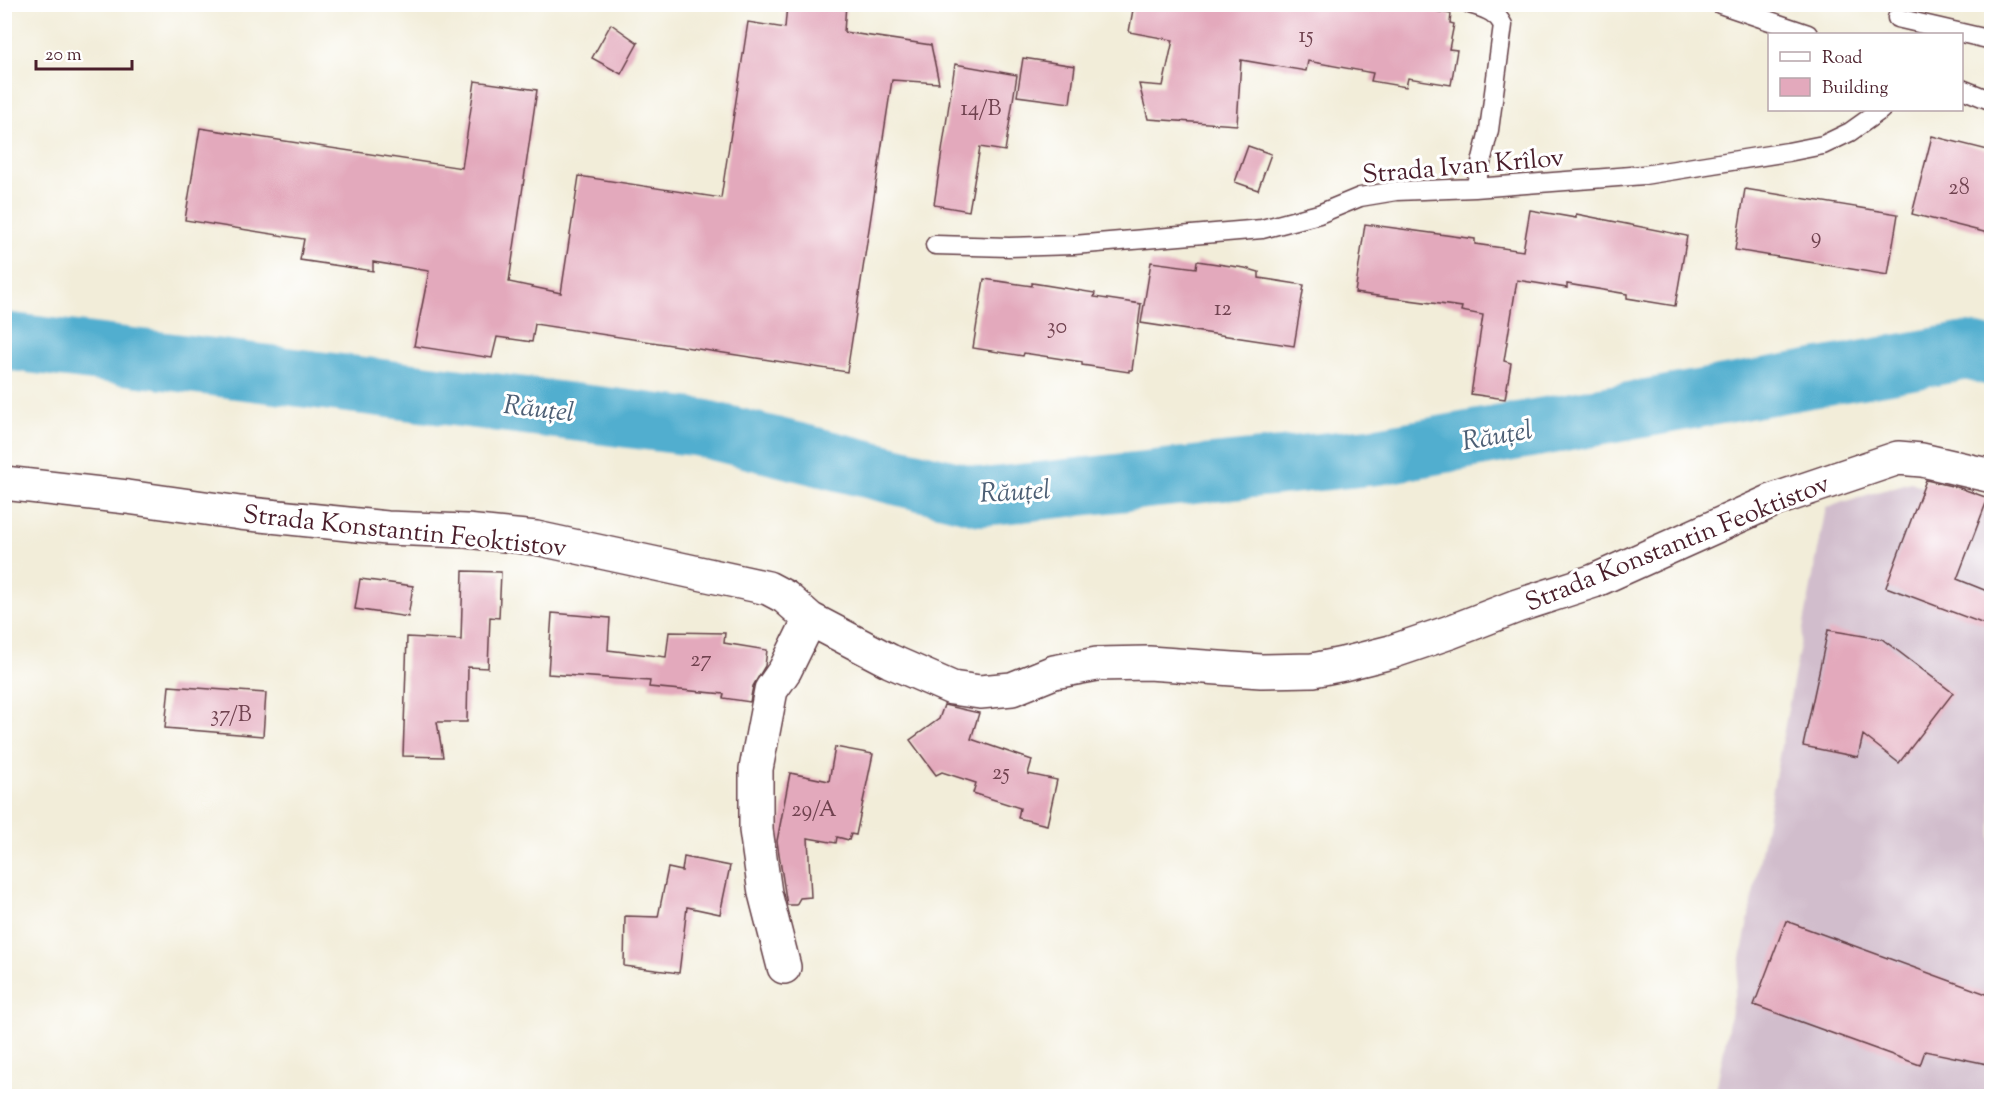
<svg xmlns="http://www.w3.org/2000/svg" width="1996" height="1101" viewBox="0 0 1996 1101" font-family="'Sorts Mill Goudy',serif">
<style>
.industrial{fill:#d1bdcc}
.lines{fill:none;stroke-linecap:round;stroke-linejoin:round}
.river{stroke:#51aecf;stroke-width:58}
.building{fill:#e3a9bc}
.lane-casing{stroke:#633e45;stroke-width:21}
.street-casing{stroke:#633e45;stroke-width:36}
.lane{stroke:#fff;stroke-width:18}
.street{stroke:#fff;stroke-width:33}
.labels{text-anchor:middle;stroke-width:6;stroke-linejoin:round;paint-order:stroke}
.number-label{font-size:22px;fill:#70424f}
.street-label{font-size:26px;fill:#4a1f2b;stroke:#fff}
.water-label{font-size:27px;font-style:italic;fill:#4d5f75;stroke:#fff}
</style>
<rect width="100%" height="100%" fill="#fff"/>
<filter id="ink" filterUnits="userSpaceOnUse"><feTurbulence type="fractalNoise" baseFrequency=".0167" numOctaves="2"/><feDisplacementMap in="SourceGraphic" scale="12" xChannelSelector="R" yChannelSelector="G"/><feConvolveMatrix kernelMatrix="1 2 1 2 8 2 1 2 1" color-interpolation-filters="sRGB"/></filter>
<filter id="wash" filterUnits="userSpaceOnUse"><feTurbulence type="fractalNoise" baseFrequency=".008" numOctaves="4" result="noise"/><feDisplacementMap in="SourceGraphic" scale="24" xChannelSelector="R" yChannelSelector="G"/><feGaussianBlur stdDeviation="1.35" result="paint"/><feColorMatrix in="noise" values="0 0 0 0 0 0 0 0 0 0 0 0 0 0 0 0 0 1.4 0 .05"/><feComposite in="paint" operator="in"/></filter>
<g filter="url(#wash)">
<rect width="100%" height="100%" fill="#f2edd9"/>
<path class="industrial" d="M 1911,482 L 1991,514 L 1991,1096 L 1715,1096 L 1826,507 Z"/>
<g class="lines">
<path class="river" d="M 4,341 L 701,428 L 982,497 L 1378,456 L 1967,351 L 1992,357"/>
</g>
<g id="blocks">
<path class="building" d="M 787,4 L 846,4 L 844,32 L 931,45 L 939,83 L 892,80 L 847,372 L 535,324 L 532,342 L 497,337 L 492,358 L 414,346 L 429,271 L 373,262 L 373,271 L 300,260 L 304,239 L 185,220 L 200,128 L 462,168 L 475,81 L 537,90 L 509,282 L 561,293 L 579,176 L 721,198 L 748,22 L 785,28 Z
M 1134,4 L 1386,4 L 1386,7 L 1419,8 L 1451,14 L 1450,23 L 1454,24 L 1449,49 L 1457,50 L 1451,85 L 1408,78 L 1406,87 L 1371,81 L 1373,73 L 1308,61 L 1306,71 L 1241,60 L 1237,125 L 1148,119 L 1139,84 L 1163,86 L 1173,40 L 1129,32 Z
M 611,24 L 638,43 L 621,74 L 592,58 Z
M 1023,58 L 1075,66 L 1070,103 L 1017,96 Z
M 955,64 L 1017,75 L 1005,151 L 980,147 L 969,211 L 934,205 Z
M 1932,136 L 1992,151 L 1992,234 L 1912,214 Z
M 1248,146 L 1271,154 L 1258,190 L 1235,182 Z
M 1745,189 L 1898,214 L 1888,275 L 1735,250 Z
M 1530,210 L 1576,218 L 1576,214 L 1687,236 L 1675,306 L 1627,298 L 1627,294 L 1567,284 L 1567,288 L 1517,280 L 1504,361 L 1511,363 L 1505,399 L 1471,394 L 1483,315 L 1461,311 L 1462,307 L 1355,293 L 1365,224 L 1475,239 L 1475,244 L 1523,251 Z
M 1197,261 L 1245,268 L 1259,272 L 1259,278 L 1304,285 L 1294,346 L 1141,323 L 1151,262 L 1196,268 Z
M 984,279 L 1032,286 L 1032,283 L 1095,293 L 1094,297 L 1141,304 L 1132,370 L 1129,370 L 1129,372 L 1082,365 L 1082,362 L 1024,353 L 1023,356 L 973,348 Z
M 1926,480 L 1960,488 L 1988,498 L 1957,579 L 1992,593 L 1992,627 L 1886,587 Z
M 463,571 L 501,572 L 499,618 L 490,617 L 488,668 L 468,667 L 467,722 L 437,722 L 443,757 L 403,756 L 407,637 L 461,640 Z
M 360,579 L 413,586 L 408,617 L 355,609 Z
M 552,613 L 610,618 L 608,650 L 666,657 L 669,632 L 725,633 L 724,643 L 767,650 L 765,666 L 753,686 L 750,702 L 723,698 L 724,694 L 649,687 L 650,681 L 548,674 Z
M 1828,630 L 1882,639 L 1953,693 L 1899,763 L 1863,735 L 1858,757 L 1803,746 Z
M 169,686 L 266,693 L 263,736 L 165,728 Z
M 944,705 L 979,713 L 971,739 L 1032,760 L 1028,774 L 1057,780 L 1047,825 L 1018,818 L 1020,808 L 973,793 L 976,783 L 942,772 L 936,775 L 910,740 L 939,719 Z
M 835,747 L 873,754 L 856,835 L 851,834 L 849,840 L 837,837 L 836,843 L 808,838 L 811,897 L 800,898 L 796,905 L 787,905 L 777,841 L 790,773 L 829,781 Z
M 684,857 L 730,866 L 720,914 L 687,907 L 679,973 L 624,966 L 625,916 L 658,917 L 668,868 L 682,871 Z
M 1786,921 L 1992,996 L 1992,1065 L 1925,1051 L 1920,1065 L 1754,1005 Z"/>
</g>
</g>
<g filter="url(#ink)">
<use href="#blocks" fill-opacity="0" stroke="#633e45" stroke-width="1.5"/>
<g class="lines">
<defs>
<path id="lane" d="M 1470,4 C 1484,9 1496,11 1503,25 L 1489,130 L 1475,188
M 1720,4 L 1808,34
M 1897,18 L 1992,40
M 1962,89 L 1992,101
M 935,245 L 1009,247 L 1074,245 L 1262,229 L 1319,214 L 1360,197 L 1396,191 L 1475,188 L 1644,175 L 1788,152 L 1823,145 L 1850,132 L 1881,110"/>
<path id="street" d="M 4,483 L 127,497 L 240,513 L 387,528 L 466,531 L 536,538 L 657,564 L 768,588 L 785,597 L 810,619 L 890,661 L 952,688 L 980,692 L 1012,689 L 1054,672 L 1097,664 L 1149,663 L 1261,671 L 1313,670 L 1343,664 L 1391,652 L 1450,632 L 1517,606 L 1594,581 L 1774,500 L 1898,458 L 1922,460 L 1992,476
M 784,967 L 765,893 L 756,830 L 756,769 L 771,690 L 785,670 L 810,619"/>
</defs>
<use href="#lane" class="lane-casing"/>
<use href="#street" class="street-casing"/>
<use href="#lane" class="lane"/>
<use href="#street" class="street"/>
</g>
</g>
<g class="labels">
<g class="number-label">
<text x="1306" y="42">15</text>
<text x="981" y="115">14/B</text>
<text x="1959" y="194">28</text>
<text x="1816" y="243">9</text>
<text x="1223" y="315">12</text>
<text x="1057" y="333">30</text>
<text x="701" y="666">27</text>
<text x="231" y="721">37/B</text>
<text x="1001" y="779">25</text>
<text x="814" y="816">29/A</text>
</g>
<g class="street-label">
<text transform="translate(1463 165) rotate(-5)" y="9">Strada Ivan Krîlov</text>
<text transform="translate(405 530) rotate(6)" y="9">Strada Konstantin Feoktistov</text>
<text transform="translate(1677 542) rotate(-22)" y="9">Strada Konstantin Feoktistov</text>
</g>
<g class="water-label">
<text transform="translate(539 408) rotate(7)" y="9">Răuțel</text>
<text transform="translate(1497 435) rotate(-10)" y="9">Răuțel</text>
<text transform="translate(1015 491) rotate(-3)" y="9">Răuțel</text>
</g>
</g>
<rect width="1996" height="1101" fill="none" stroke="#fff" stroke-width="24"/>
<rect x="1768" y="33" width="195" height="78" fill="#ffffff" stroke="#b7a5aa" stroke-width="1.5"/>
<rect x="1780" y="52" width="30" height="9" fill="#ffffff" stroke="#b7a5aa" stroke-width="1.5"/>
<text x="1822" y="63" font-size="18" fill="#4a1f2b">Road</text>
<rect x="1780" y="78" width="30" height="18" fill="#e3a9bc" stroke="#b7a5aa" stroke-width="1.5"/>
<text x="1822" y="93" font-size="18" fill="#4a1f2b">Building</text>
<path d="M36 60v9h96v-9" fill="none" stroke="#4a1f2b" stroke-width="3"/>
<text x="45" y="60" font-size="18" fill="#4a1f2b" stroke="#ffffff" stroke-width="4.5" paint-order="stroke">20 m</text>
</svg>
